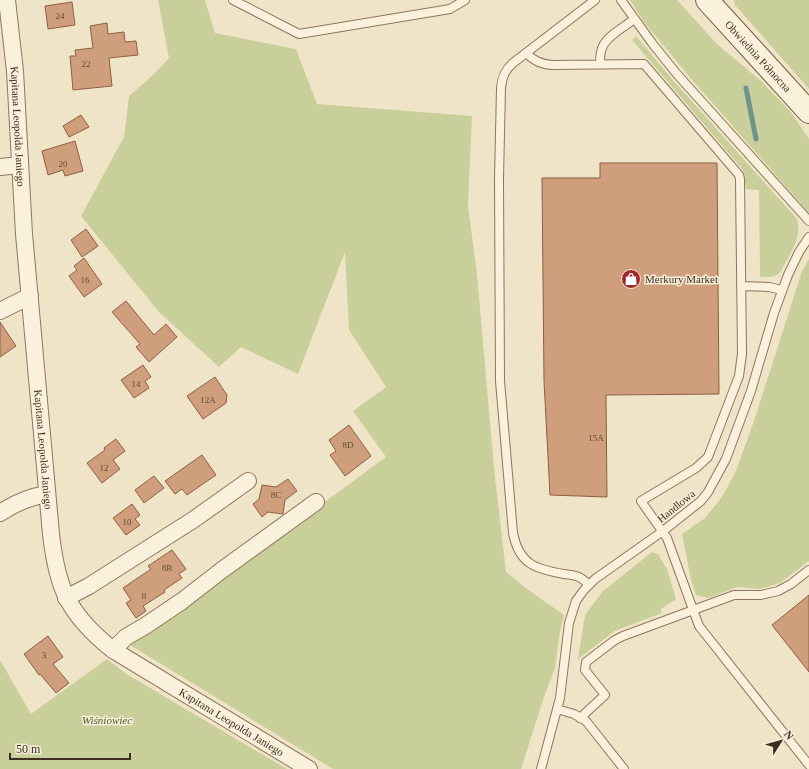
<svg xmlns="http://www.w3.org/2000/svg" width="809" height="769" viewBox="0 0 809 769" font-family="'Times New Roman',serif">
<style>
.green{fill:#c9cf9b}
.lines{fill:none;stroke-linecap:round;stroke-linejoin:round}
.stream{stroke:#6f938a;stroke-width:5}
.building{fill:#cf9f7d;stroke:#8d5f41}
.lane-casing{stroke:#8d765c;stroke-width:10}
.street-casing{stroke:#8d765c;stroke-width:18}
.secondary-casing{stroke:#6f573f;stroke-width:24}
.lane{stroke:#faf1dc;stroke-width:8}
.street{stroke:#faf1dc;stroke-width:16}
.secondary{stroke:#faf1dc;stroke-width:22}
.labels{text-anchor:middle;stroke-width:3;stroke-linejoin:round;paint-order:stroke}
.number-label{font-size:9px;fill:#624a37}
.street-label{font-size:11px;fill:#3d2e20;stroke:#f7eed8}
.poi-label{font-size:11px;fill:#3d2e20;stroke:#f7eed8;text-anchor:start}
.park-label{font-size:11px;font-style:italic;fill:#4d5a26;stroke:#f7eed8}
</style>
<rect width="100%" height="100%" fill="#f0e4c8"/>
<path class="green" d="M 158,0 L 205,0 L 215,33 L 296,49 L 317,104 L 472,116 L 468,206 L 477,274 L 494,468 L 506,572 L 527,589 L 564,615 L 560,632 L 555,668 L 545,694 L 521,769 L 333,769 L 130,645 L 386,457 L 353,411 L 386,387 L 349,330 L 345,252 L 298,374 L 241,347 L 219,367 L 159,312 L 81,216 L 124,137 L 129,96 L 152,76 L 169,58 Z
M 630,0 L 677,0 L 717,44 L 761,81 L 790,111 L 809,139 L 809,213 L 687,74 L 644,22 Z
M 734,0 L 809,0 L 809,89 L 735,5 Z
M 636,36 L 672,79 L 797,219 C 803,237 789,255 781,271 C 776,278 768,277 760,277 L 759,190 L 746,189 L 743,170 L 632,40 Z
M 809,259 L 809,561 L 780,583 L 760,589 L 737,587 L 709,598 L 696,595 L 691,580 L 682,534 L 705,518 L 722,497 L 735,473 L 753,424 L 802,271 Z
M 652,552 L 658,554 L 667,569 L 676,599 L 661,609 L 662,613 L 615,631 L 578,659 L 585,615 L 603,591 Z
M 107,659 L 125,673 L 287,769 L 0,769 L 0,660 L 31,714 Z"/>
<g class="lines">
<path class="stream" d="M 746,88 L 756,139"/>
</g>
<path class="building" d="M 72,2 L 75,25 L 48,29 L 45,6 Z
M 107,23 L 108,34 L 124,32 L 125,42 L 136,41 L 138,55 L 109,58 L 112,86 L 73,90 L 70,56 L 76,56 L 75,50 L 93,48 L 90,26 Z
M 81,115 L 89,127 L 69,137 L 63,126 Z
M 75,141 L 83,171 L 65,176 L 63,170 L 48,175 L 42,151 Z
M 600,163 L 717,163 L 719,394 L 606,395 L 607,497 L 550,495 L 544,381 L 542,178 L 600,178 Z
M 86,229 L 98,246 L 82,257 L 71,240 Z
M 84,258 L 102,284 L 84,297 L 69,276 L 77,270 L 74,266 Z
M 126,301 L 154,335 L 166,324 L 177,337 L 149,362 L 136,347 L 140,344 L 112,312 Z
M 0,322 L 16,346 L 0,357 Z
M 143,365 L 151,377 L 145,381 L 149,388 L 134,398 L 121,380 Z
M 215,377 L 227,395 L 226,403 L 203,419 L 187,396 Z
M 349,425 L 371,456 L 345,476 L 330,455 L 336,451 L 329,440 Z
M 116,439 L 125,451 L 113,460 L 120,469 L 102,483 L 87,463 L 105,450 L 104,448 Z
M 202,455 L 216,475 L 187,495 L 182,489 L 175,494 L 165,481 Z
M 154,476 L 164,488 L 144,503 L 135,490 Z
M 288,479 L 297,491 L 285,500 L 283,514 L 268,512 L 262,517 L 253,504 L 259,499 L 262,485 L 276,487 Z
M 132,504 L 140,515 L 135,519 L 140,525 L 126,535 L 113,518 Z
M 172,550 L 186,569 L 179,574 L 182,578 L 164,590 L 165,592 L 143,606 L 146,611 L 136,618 L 126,603 L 131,600 L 123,588 L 151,569 L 148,566 Z
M 809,595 L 809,672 L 772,625 Z
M 48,636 L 63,657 L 53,664 L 69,683 L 56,693 L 40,674 L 39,675 L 24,654 Z"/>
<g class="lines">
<defs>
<path id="lane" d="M 233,0 L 299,34 L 450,9 L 465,0
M 621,0 L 652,43 L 676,73 L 809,221
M 526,53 C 534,61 541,64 552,65 L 644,64 L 739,175 L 740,179 L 742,354 L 739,376 L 708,457 L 696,468 L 641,501 L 667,538 L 699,626 L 809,765
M 600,64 C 600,58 600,51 603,46 C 607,36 626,26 634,19
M 741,286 L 769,287 L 782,290
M 589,585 C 579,575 577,576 564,574 C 535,569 519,564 513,533 L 500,381 L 499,179 L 501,88 C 502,77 505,70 513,63 L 595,0
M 557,709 L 574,714 L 586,721 L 624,769
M 580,718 L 605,695 L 585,670 L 586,662 L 615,640 L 623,636 L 734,595 L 761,595 L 778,591 L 791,584 L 809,570
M 541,769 L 560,698 L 569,623 L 576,601 L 584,590 L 595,579 L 663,531 L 701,501 L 708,492 L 726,459 L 751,391 L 774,313 L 788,275 L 799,252 L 809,237"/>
<g id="street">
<path id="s1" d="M 7,0 L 15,71 L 24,234 L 51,534 C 57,589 69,615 113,650 L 309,769"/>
<path d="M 0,167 L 20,165"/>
<path d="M 0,311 L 30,296"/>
<path d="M 0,513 C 15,503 29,497 47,494"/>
<path d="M 66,598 L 89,586 L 193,520 L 248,481"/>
<path d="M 113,650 L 126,637 L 145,626 L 182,601 L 222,570 L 316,502"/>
</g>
<g id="secondary">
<path id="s2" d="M 707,0 L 809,112"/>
</g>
</defs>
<use href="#lane" class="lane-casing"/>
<use href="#street" class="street-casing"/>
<use href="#secondary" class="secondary-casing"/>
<use href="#lane" class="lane"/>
<use href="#street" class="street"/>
<use href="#secondary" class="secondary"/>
</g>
<defs>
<symbol id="shop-disc" viewBox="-11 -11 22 22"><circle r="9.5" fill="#9e2a2b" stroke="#f7eed8"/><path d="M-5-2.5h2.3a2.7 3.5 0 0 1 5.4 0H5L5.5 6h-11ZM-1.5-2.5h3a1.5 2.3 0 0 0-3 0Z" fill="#fff"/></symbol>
</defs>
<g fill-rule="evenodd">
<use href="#shop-disc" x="620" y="268" width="22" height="22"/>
</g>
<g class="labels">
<g class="number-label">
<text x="60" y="19">24</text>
<text x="86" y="67">22</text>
<text x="63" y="167">20</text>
<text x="85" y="283">16</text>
<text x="136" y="387">14</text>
<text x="208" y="403">12A</text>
<text x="596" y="441">15A</text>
<text x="348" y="448">8D</text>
<text x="104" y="471">12</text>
<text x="276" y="498">8C</text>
<text x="127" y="525">10</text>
<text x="167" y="571">8B</text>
<text x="144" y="599">8</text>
<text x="44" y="658">3</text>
</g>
<g class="street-label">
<text dy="4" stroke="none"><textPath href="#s2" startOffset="76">Obwiednia Północna</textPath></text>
<text dy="4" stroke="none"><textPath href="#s1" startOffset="127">Kapitana Leopolda Janiego</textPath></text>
<text dy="4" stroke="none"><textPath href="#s1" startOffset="451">Kapitana Leopolda Janiego</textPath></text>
<text transform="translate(676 506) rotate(-39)" y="4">Handlowa</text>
<text dy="4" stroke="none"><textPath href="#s1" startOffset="811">Kapitana Leopolda Janiego</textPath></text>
</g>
<g class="poi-label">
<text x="645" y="283">Merkury Market</text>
</g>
<g class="park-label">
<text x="107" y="724">Wiśniowiec</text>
</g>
</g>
<g transform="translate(781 741) rotate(53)" stroke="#f7eed8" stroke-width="3" paint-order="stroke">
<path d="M0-3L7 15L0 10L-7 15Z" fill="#3d2e20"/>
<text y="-6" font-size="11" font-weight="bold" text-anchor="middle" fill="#3d2e20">N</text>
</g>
<path d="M10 753v6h120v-6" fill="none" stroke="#3d2e20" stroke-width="2"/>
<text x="16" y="753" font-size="12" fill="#3d2e20" stroke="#f7eed8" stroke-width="3" paint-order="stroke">50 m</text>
</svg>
